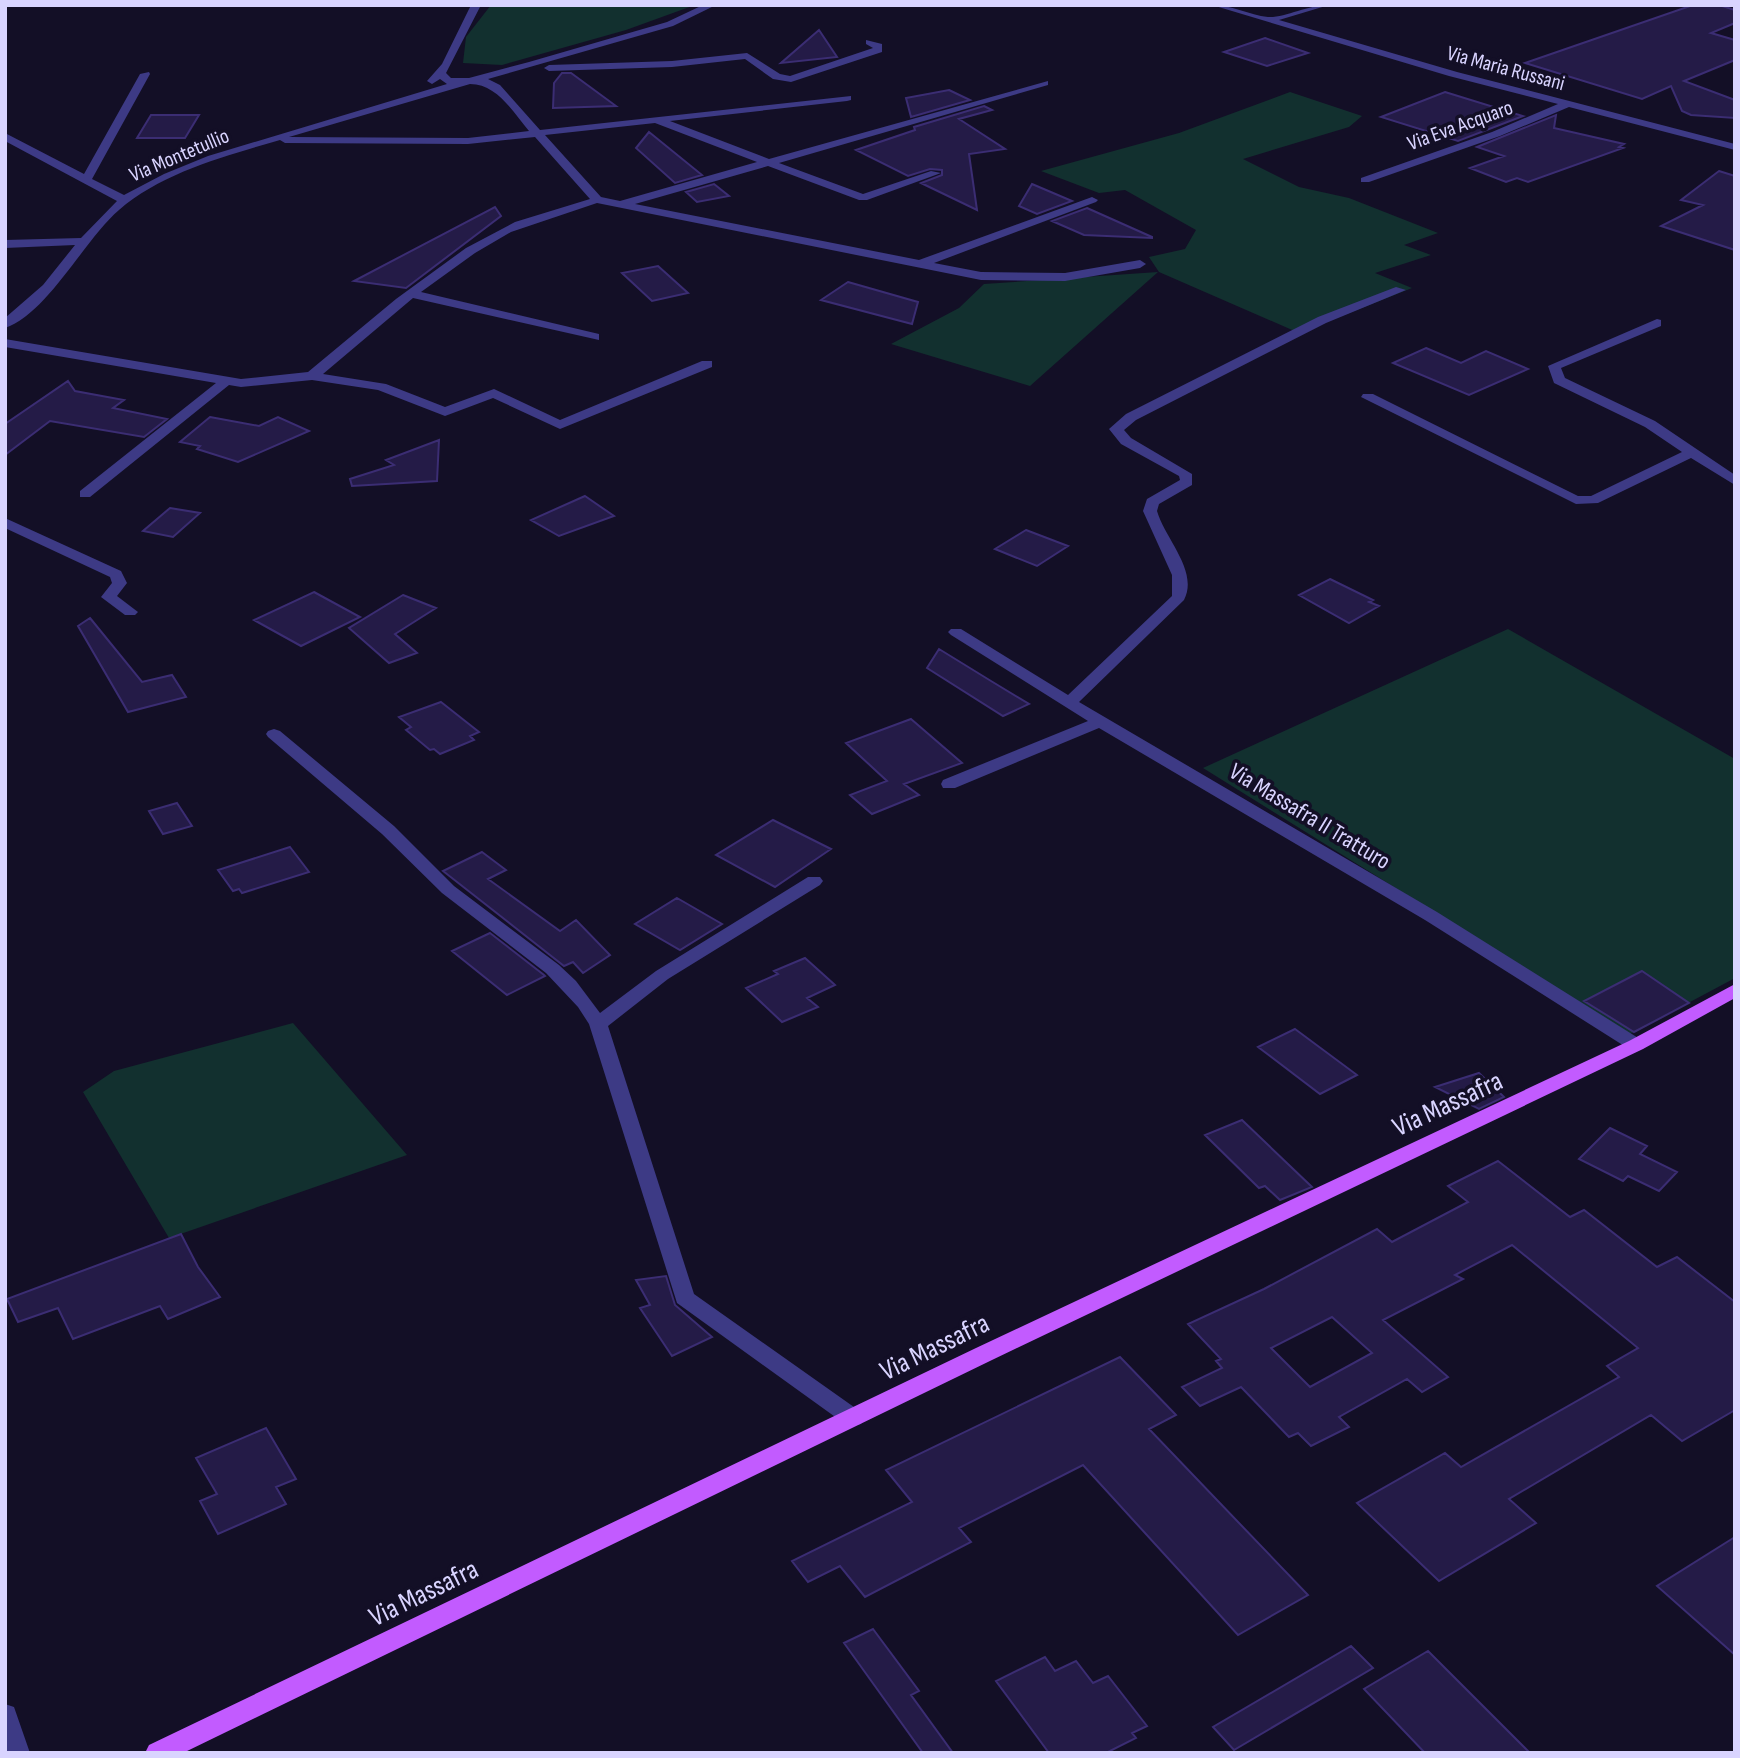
<svg xmlns="http://www.w3.org/2000/svg" width="1740" height="1758" viewBox="0 0 1740 1758" font-family="'Sofia Sans Condensed',sans-serif">
<style>
.green{fill:#12302f}
.building{fill:#241b47;stroke:#3b2d73;stroke-width:2;fill-rule:evenodd}
.lines{fill:none;stroke-linecap:round;stroke-linejoin:round}
.minor{fill:#3d3a85;fill-rule:evenodd}
.major{fill:#c25bff;fill-rule:evenodd}
.labels{text-anchor:middle;stroke-width:7;stroke-linejoin:round;paint-order:stroke}
.far-street-label{font-size:21px;fill:#d9d4ff;stroke:#130f26}
.street-label{font-size:24px;fill:#d9d4ff;stroke:#130f26}
.near-street-label{font-size:28px;fill:#d9d4ff;stroke:#130f26}
</style>
<rect width="100%" height="100%" fill="#130f26"/>
<path class="green" d="M 491,5 L 695,5 L 626,30 L 502,65 L 463,63 L 466,37 Z
M 1290,92 L 1362,116 L 1349,127 L 1243,159 L 1299,187 L 1349,198 L 1438,233 L 1404,245 L 1431,255 L 1375,273 L 1412,288 L 1299,333 L 1159,272 L 1149,257 L 1185,249 L 1196,230 L 1125,190 L 1099,193 L 1041,171 L 1179,133 Z
M 1158,272 L 1030,386 L 891,344 L 959,308 L 984,284 Z
M 1508,629 L 1735,759 L 1735,978 L 1630,1034 L 1203,768 Z
M 293,1023 L 407,1155 L 169,1238 L 83,1092 L 114,1071 Z"/>
<path class="building" d="M 1693,5 L 1719,5 L 1735,10 L 1735,23 L 1711,33 L 1735,40 L 1735,60 L 1684,81 L 1735,100 L 1735,118 L 1691,115 L 1682,111 L 1671,86 L 1642,99 L 1525,63 Z
M 819,30 L 837,57 L 781,63 Z
M 1265,38 L 1308,53 L 1267,66 L 1224,52 Z
M 562,73 L 571,73 L 616,106 L 553,108 L 554,83 Z
M 949,90 L 970,100 L 911,117 L 906,98 Z
M 1445,92 L 1523,116 L 1458,141 L 1381,117 Z
M 984,106 L 992,110 L 959,119 L 1005,149 L 969,154 L 977,210 L 921,183 L 942,175 L 942,170 L 930,169 L 908,176 L 856,150 L 915,130 L 914,127 Z
M 151,115 L 199,115 L 185,138 L 137,138 Z
M 1556,115 L 1554,128 L 1624,144 L 1619,147 L 1623,148 L 1528,182 L 1517,178 L 1506,182 L 1470,168 L 1504,156 L 1477,147 Z
M 649,132 L 702,175 L 675,183 L 636,148 Z
M 1719,171 L 1735,176 L 1735,250 L 1661,226 L 1703,205 L 1681,200 Z
M 714,184 L 729,196 L 697,202 L 686,192 Z
M 1032,184 L 1072,201 L 1037,214 L 1019,206 Z
M 495,207 L 501,216 L 406,288 L 354,281 Z
M 1087,208 L 1152,237 L 1152,238 L 1084,235 L 1052,221 Z
M 658,266 L 688,293 L 652,301 L 622,273 Z
M 848,282 L 918,302 L 912,324 L 821,300 Z
M 1426,348 L 1461,363 L 1486,351 L 1528,369 L 1469,395 L 1393,363 Z
M 68,381 L 75,391 L 124,400 L 113,408 L 167,419 L 144,437 L 50,421 L 5,455 L 5,424 Z
M 210,417 L 259,426 L 278,417 L 309,431 L 238,462 L 197,449 L 200,446 L 180,442 Z
M 439,440 L 437,481 L 352,486 L 350,479 L 394,465 L 386,460 Z
M 585,496 L 614,516 L 559,536 L 531,520 Z
M 170,508 L 200,513 L 173,537 L 143,531 Z
M 1026,530 L 1068,546 L 1037,566 L 995,549 Z
M 1330,579 L 1373,600 L 1369,602 L 1379,606 L 1349,623 L 1299,595 Z
M 314,592 L 360,617 L 301,646 L 254,620 Z
M 403,595 L 436,608 L 395,634 L 417,653 L 389,663 L 349,628 Z
M 90,618 L 142,682 L 172,675 L 186,697 L 128,712 L 78,626 Z
M 939,649 L 991,681 L 1029,704 L 1003,716 L 927,668 Z
M 441,702 L 479,732 L 470,736 L 474,740 L 440,754 L 434,749 L 430,750 L 406,730 L 411,727 L 399,717 Z
M 911,719 L 962,763 L 904,784 L 919,795 L 872,814 L 850,795 L 887,781 L 846,743 Z
M 177,803 L 192,826 L 163,834 L 149,811 Z
M 773,820 L 831,849 L 775,887 L 716,855 Z
M 290,847 L 309,872 L 242,893 L 239,889 L 233,891 L 218,870 Z
M 482,852 L 506,870 L 488,879 L 560,931 L 576,920 L 610,955 L 583,973 L 573,962 L 564,966 L 443,871 Z
M 677,898 L 722,924 L 680,950 L 635,924 Z
M 490,933 L 544,975 L 545,976 L 507,995 L 452,951 Z
M 805,958 L 835,985 L 807,998 L 818,1007 L 782,1022 L 746,988 L 778,974 L 774,971 Z
M 1642,971 L 1689,1003 L 1634,1032 L 1584,1001 Z
M 1295,1029 L 1357,1075 L 1320,1094 L 1258,1047 Z
M 1479,1073 L 1504,1097 L 1479,1109 L 1435,1087 Z
M 1242,1120 L 1312,1187 L 1280,1200 L 1265,1186 L 1259,1188 L 1205,1135 Z
M 1610,1128 L 1647,1146 L 1640,1154 L 1677,1172 L 1659,1191 L 1628,1176 L 1623,1181 L 1579,1159 Z
M 1498,1161 L 1570,1217 L 1584,1210 L 1657,1267 L 1677,1257 L 1735,1302 L 1735,1410 L 1682,1441 L 1651,1415 L 1509,1499 L 1536,1523 L 1439,1581 L 1357,1503 L 1445,1453 L 1461,1467 L 1619,1377 L 1607,1366 L 1638,1348 L 1512,1245 L 1455,1275 L 1463,1279 L 1383,1320 L 1448,1377 L 1422,1392 L 1407,1379 L 1339,1417 L 1349,1427 L 1311,1446 L 1298,1433 L 1289,1437 L 1241,1387 L 1200,1406 L 1182,1387 L 1222,1368 L 1216,1361 L 1221,1359 L 1188,1324 L 1264,1289 L 1377,1229 L 1392,1242 L 1468,1202 L 1448,1186 ZM 1332,1317 L 1372,1353 L 1310,1387 L 1271,1348 Z
M 181,1234 L 198,1267 L 220,1297 L 168,1319 L 160,1306 L 73,1339 L 58,1308 L 18,1322 L 7,1299 Z
M 666,1276 L 675,1305 L 712,1337 L 672,1356 L 640,1308 L 650,1305 L 636,1280 Z
M 1120,1357 L 1176,1415 L 1149,1429 L 1308,1595 L 1238,1635 L 1083,1465 L 959,1528 L 971,1542 L 865,1597 L 840,1566 L 808,1582 L 792,1561 L 912,1502 L 886,1470 Z
M 266,1428 L 296,1479 L 276,1487 L 286,1504 L 218,1534 L 200,1501 L 217,1494 L 196,1458 Z
M 1735,1537 L 1735,1655 L 1657,1586 Z
M 873,1629 L 919,1691 L 911,1695 L 953,1753 L 923,1753 L 844,1643 Z
M 1351,1646 L 1373,1668 L 1234,1750 L 1213,1727 Z
M 1428,1651 L 1530,1753 L 1425,1753 L 1364,1689 Z
M 1045,1657 L 1055,1671 L 1076,1661 L 1093,1683 L 1108,1676 L 1147,1726 L 1132,1733 L 1136,1738 L 1106,1753 L 1049,1753 L 996,1681 Z"/>
<g class="lines">
<path class="minor" d="M 471,5 L 481,5 L 446,73 L 451,78 L 469,78 L 529,62 L 667,22 L 703,5 L 716,5 L 673,26 L 488,79 L 500,85 L 540,130 L 851,96 L 851,100 L 847,101 L 670,121 L 769,159 L 1048,81 L 1048,85 L 779,163 L 863,194 L 931,171 L 941,173 L 867,200 L 859,200 L 768,166 L 635,204 L 919,260 L 1092,197 L 1098,200 L 1096,202 L 934,263 L 981,272 L 1065,273 L 1140,260 L 1146,264 L 1140,268 L 1065,281 L 981,280 L 597,203 L 511,232 L 475,253 L 421,292 L 599,334 L 599,340 L 413,298 L 323,374 L 386,384 L 445,407 L 494,389 L 560,420 L 702,361 L 712,361 L 712,367 L 560,429 L 493,398 L 445,416 L 378,390 L 312,380 L 241,387 L 229,385 L 90,497 L 80,497 L 80,491 L 216,383 L 5,347 L 5,339 L 241,379 L 308,372 L 396,299 L 466,248 L 515,222 L 590,199 L 535,137 L 468,144 L 285,143 L 280,140 C 226,156 163,172 119,210 C 85,239 47,314 5,328 L 5,318 L 43,285 L 75,245 L 5,248 L 5,240 L 81,238 L 117,201 L 5,141 L 5,133 L 84,174 L 140,74 L 149,72 L 150,74 L 92,179 L 124,195 L 164,174 L 208,156 L 447,84 L 440,79 L 432,84 L 427,81 L 442,64 ZM 470,84 C 497,84 513,112 529,131 L 468,138 L 289,137 ZM 655,123 L 757,162 L 620,201 L 601,197 L 545,135 Z
M 1212,5 C 1232,5 1249,15 1268,17 C 1284,18 1308,5 1329,5 L 1279,20 L 1457,72 L 1735,144 L 1735,150 L 1569,107 L 1500,136 L 1369,182 L 1361,182 L 1361,178 L 1492,132 L 1558,104 L 1449,76 Z
M 866,40 L 882,44 L 882,52 L 791,82 L 773,79 L 745,59 L 672,67 L 549,71 L 544,68 L 549,65 L 672,61 L 747,53 L 780,74 L 790,76 L 873,48 L 866,44 Z
M 1396,287 L 1406,290 L 1326,323 L 1136,420 L 1124,430 L 1131,438 L 1192,474 L 1192,485 L 1159,504 L 1157,511 C 1165,539 1199,571 1184,600 L 1079,702 L 1437,912 L 1643,1041 L 1645,1045 L 1643,1049 L 1629,1049 L 1425,920 L 1099,728 L 955,788 L 943,788 L 941,784 L 943,780 L 1088,721 L 951,635 L 948,632 L 951,629 L 961,629 L 1068,695 L 1172,596 L 1172,575 L 1143,511 L 1147,499 L 1180,480 L 1179,476 L 1121,444 L 1109,429 L 1126,414 L 1318,317 Z
M 1657,319 L 1661,320 L 1661,326 L 1561,368 L 1565,378 L 1655,421 L 1735,475 L 1735,485 L 1691,458 L 1598,503 L 1576,504 L 1361,397 L 1363,394 L 1373,394 L 1578,496 L 1591,496 L 1682,452 L 1645,427 L 1554,383 L 1548,366 Z
M 5,518 L 121,571 L 127,583 L 117,596 L 138,612 L 135,615 L 125,615 L 101,597 L 112,583 L 110,577 L 5,528 Z
M 274,729 L 280,731 L 394,826 L 454,886 L 559,965 L 576,981 L 600,1013 L 656,971 L 808,877 L 820,877 L 823,881 L 820,885 L 668,979 L 608,1026 L 694,1294 L 861,1412 L 864,1418 L 861,1424 L 853,1426 L 845,1424 L 677,1303 L 589,1024 L 578,1007 L 546,973 L 442,893 L 382,834 L 268,737 L 266,734 L 268,731 Z
M 5,1704 L 14,1707 L 30,1753 L 5,1753 Z"/>
<path class="major" d="M 1735,984 L 1735,998 L 1643,1049 L 992,1360 L 183,1753 L 145,1753 L 149,1745 L 976,1348 L 1629,1041 Z"/>
</g>
<g class="labels">
<g class="far-street-label">
<text transform="translate(1506 68) rotate(15)" y="7">Via Maria Russani</text>
<text transform="translate(1460 125) rotate(-20)" y="7">Via Eva Acquaro</text>
<text transform="translate(179 155) rotate(-23)" y="7">Via Montetullio</text>
</g>
<g class="street-label">
<text transform="translate(1310 816) rotate(31)" y="8">Via Massafra II Tratturo</text>
</g>
<g class="near-street-label">
<text transform="translate(1447 1103) rotate(-25)" y="10">Via Massafra</text>
<text transform="translate(934 1346) rotate(-26)" y="10">Via Massafra</text>
<text transform="translate(423 1592) rotate(-26)" y="10">Via Massafra</text>
</g>
</g>
<rect width="1740" height="1758" fill="none" stroke="#d9d4ff" stroke-width="14"/>
</svg>
